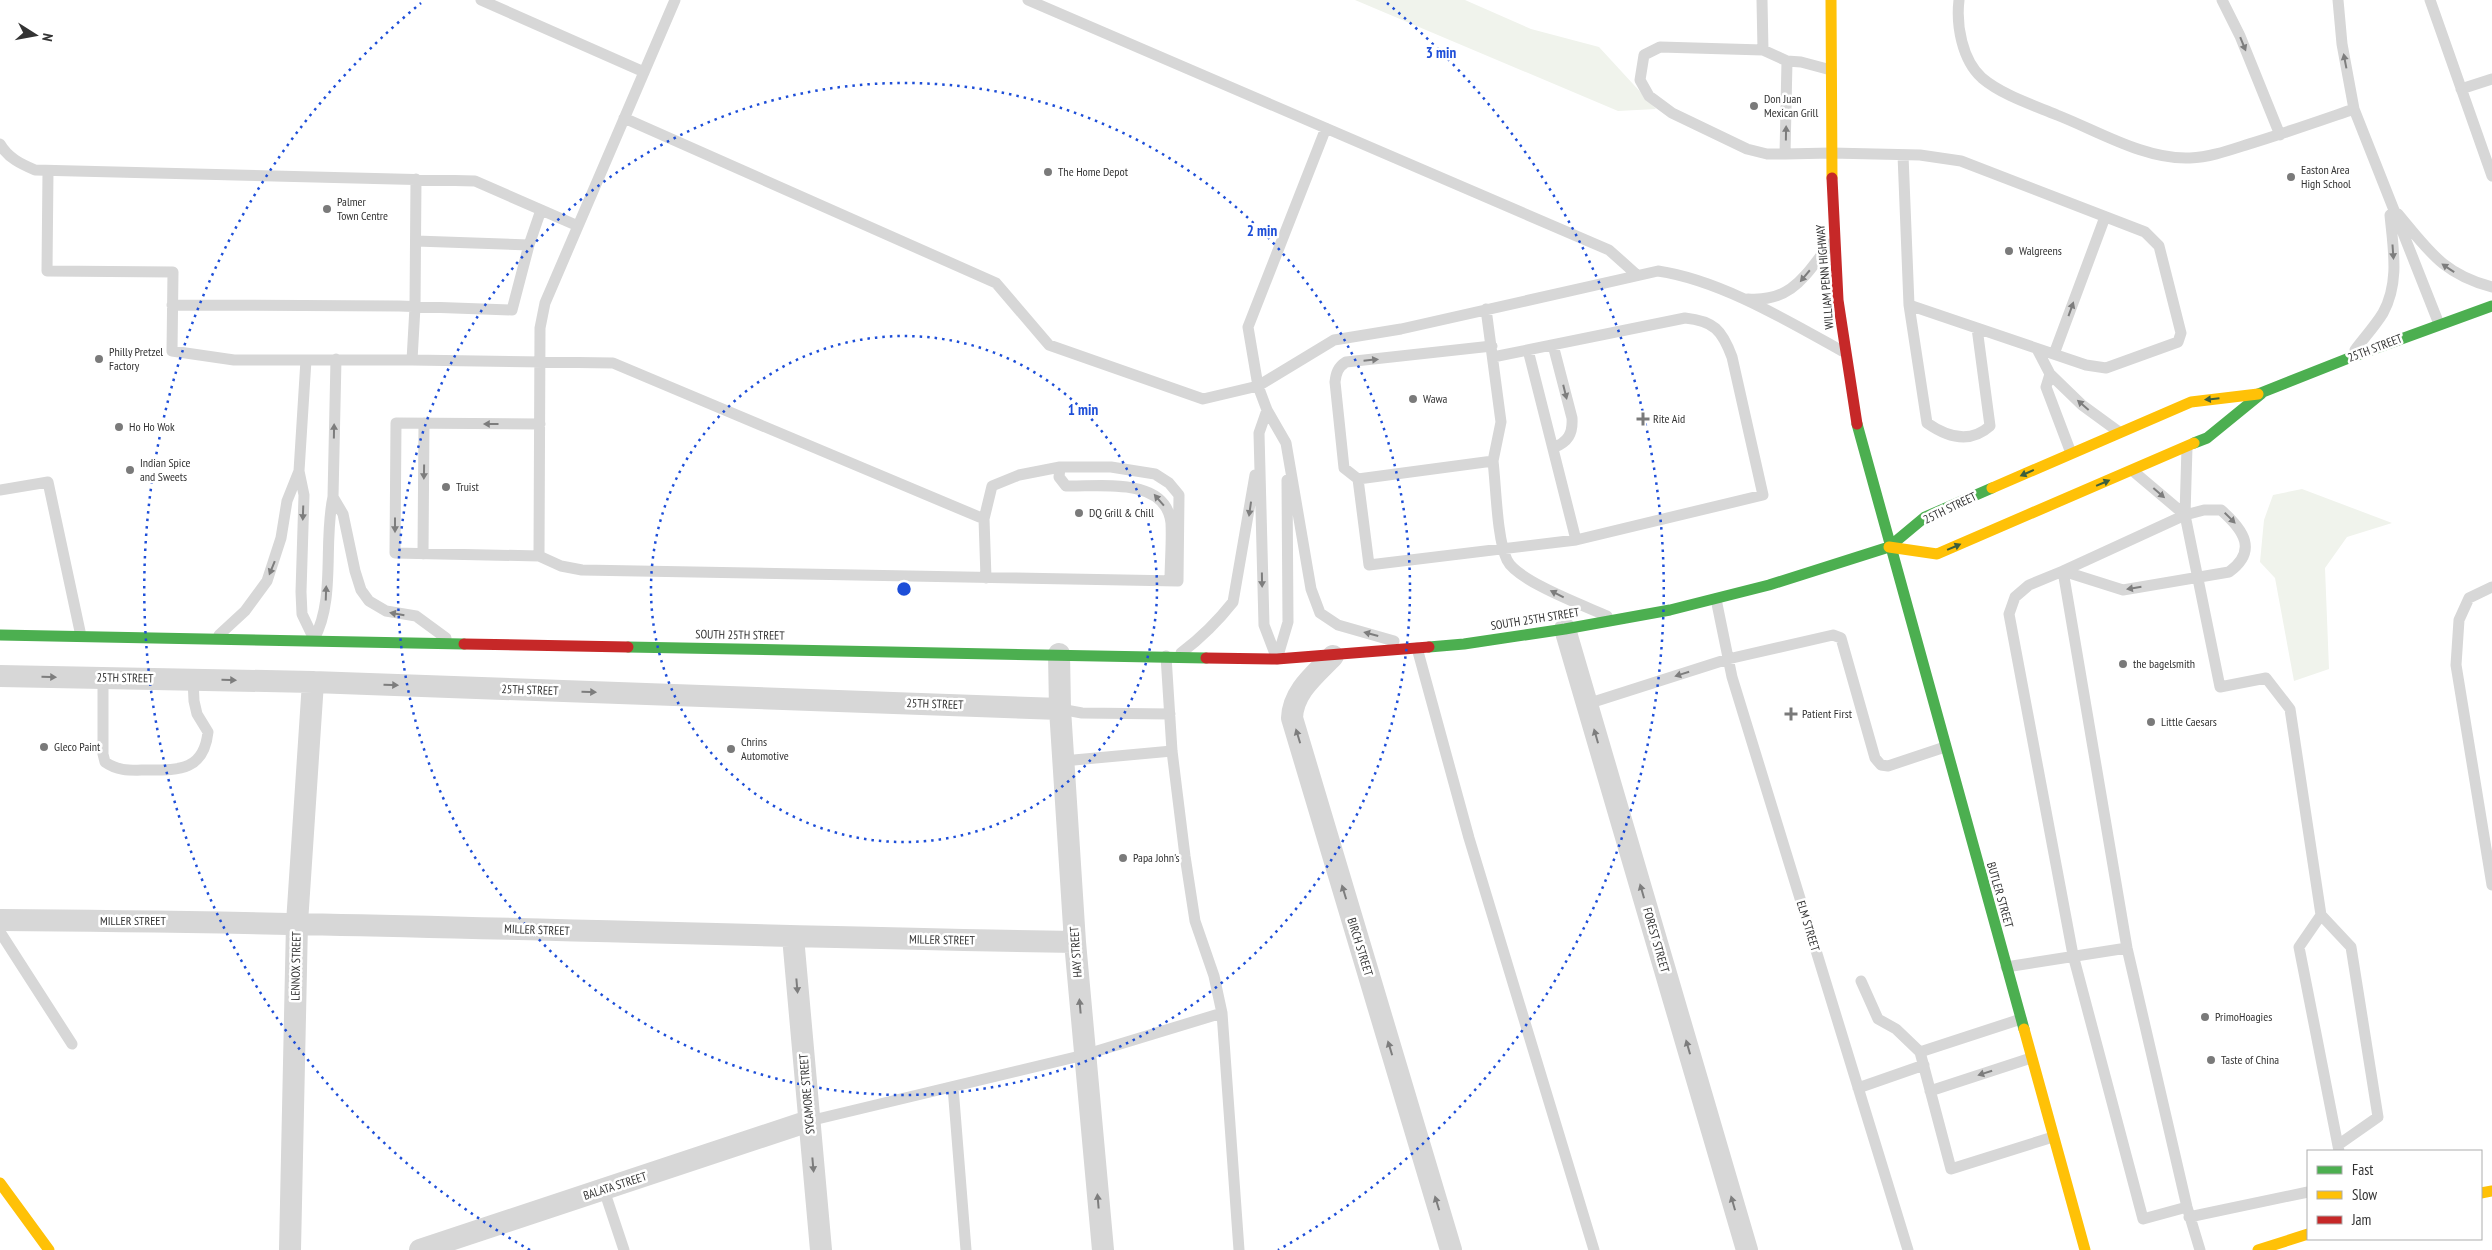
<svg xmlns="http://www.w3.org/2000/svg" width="2492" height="1250" viewBox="0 0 2492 1250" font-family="'PT Sans Narrow',sans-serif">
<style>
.green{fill:#f0f3ec}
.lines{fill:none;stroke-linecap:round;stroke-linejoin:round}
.lane{stroke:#d7d7d7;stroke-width:11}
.street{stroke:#d7d7d7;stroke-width:22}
.fast{stroke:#4caf50;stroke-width:11}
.slow{stroke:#ffc107;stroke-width:11}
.jam{stroke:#c62828;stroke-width:11}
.oneway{fill:#7d7d7d}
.oneway2{fill:#3c5e3d}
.ring{fill:none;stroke:#1d4ed8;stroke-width:2.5;stroke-dasharray:2.5 5}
.poi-dot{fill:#7a7a7a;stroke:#fff;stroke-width:2}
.labels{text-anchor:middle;stroke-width:5;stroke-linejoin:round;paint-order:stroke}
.poi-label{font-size:12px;fill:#333;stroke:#fff;text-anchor:start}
.street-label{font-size:12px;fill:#333;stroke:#fff}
.centre{fill:#1d4ed8;stroke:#fff;stroke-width:2.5}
.ring-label{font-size:15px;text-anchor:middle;font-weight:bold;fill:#1d4ed8;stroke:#fff;stroke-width:5;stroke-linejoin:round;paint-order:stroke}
</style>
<rect width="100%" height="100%" fill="#fff"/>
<path class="green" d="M 1355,0 L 1465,0 L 1531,29 L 1599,47 L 1656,109 L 1618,111 Z
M 2302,489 L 2392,523 L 2347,537 L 2325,568 L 2329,669 L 2294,681 L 2275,578 L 2260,562 L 2264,520 L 2273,495 Z"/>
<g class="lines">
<path class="lane" d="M 481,0 L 644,72
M 675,0 L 545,303 L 540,328 L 539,556 L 561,566 L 582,570 L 1178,581 L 1179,495 L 1169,483 L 1155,474 L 1111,467 L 1060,467 L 1019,475 L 992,486 L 984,519 L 986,578
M 1028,0 L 1609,250 L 1637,275
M 1762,0 L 1763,50
M 1959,0 C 1956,25 1962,60 1982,78 C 2002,95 2033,105 2057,115 C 2098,131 2145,160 2190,158 C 2211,157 2230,150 2249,144 C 2285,133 2319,121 2354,109
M 2222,0 L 2240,36 L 2280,135
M 2338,0 L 2342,44 L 2354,109 L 2439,324
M 2430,0 L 2492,176
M 1831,70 L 1801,62 L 1787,61 L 1785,154 L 1831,153 L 1920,155 L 1961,161 L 2145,232 L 2159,246 L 2181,333 L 2178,342 L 2106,368 L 2086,365 L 1909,305 L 1903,155
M 2461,89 L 2492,79
M 624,118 L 996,283 L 1049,345 L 1203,399 L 1258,386 L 1334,340 L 1401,329 L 1658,271 C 1720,280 1788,321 1842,351
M 1326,128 L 1248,327 L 1258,386 L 1267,410 L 1286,443 L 1311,589 L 1320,613 L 1338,625 L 1394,641
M 0,144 C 8,158 21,164 35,170 L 475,181 L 578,226
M 1785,154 L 1767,154 L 1747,149 L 1672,113 L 1649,96 L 1640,80 L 1644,55 L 1660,47 L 1763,50 L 1787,61
M 48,171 L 47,271 L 173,272 L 172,351 L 234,360 L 412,360 L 613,363 L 984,519
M 2398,214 C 2429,251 2443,274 2492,287
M 416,241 L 529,245
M 1748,299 C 1793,302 1805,275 1830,244
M 172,305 L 399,306 L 512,310 L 529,245 L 541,210
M 1909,305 L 1927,423 C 1947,437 1970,444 1990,426 L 1977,328
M 1486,309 L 1501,422 L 1493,461 L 1358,479 L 1344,468 L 1335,382 C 1336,373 1338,367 1346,362 L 1492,346
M 2037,349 L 2050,374 L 2082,405 L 2119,432
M 1528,350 L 1576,540
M 2355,350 C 2364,338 2375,326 2383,313 C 2400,282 2393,248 2390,215
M 2054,354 L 2105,217
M 306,360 L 299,471 L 304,495 L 301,592 L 302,614 L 314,639
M 412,360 L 415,307 L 416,179
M 2050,374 L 2046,387 L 2071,453
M 1267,410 L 1259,433 L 1264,625 L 1277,659
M 2187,447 L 2185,515 L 2220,687 L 2266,678 L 2290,709 L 2321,915 L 2299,947 L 2339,1151
M 1553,448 C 1568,442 1573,434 1572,418 L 1553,345
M 1493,461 C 1496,486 1497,540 1507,560 C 1517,581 1585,606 1607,616
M 1060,467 L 1059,477 L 1066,486 C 1099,487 1166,476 1171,523 C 1172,542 1170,562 1170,581
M 2133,471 L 2185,515
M 1358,479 L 1369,565 L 1576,540 L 1763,495 L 1732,357 C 1722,330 1714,321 1685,318 L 1493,357
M 0,490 L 48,482 L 81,636
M 333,497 L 343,514 L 355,571 L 361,590 L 369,601 L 386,611 L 416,616 L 446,638
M 423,554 L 424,423
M 539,556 L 395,553 L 396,423 L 540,424
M 2492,587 L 2469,598 L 2459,620 L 2456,665 L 2492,885
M 1716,599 L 1732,677 L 1908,1250
M 219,635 L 245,611 L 267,581 L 281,538 L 287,501 L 299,471
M 314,639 C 336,599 323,542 333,497 L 336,359
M 1417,648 L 1469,838 L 1594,1250
M 1181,653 C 1201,638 1218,621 1233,602 L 1255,475
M 1166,656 L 1172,751 L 1185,856 L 1195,921 L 1214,976 L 1222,1013 L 1239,1250
M 1277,659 L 1288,622 L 1287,480
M 103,678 L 103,754 L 105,762 C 119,772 132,770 149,770 C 180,770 204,770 208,732 L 197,714 L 194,701 L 193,679
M 1587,704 L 1728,659 L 1833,635 L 1841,638 L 1875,758 L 1881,765 L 1888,766 L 1945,747
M 1060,709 L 1082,713 L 1170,714
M 1063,761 L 1172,751
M 2321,915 L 2351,947 L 2378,1117 L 2338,1145
M 0,932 L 72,1044
M 2006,967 L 2127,948
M 1861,981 L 1878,1019 L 1896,1029 L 1920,1052
M 2021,1019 L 1920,1052 L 1951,1169 L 2053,1137
M 953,1087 L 966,1250
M 1858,1088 L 1924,1065
M 1930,1091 L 2031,1058
M 809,1121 L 1084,1055 L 1222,1013
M 604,1190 L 624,1250
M 2187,1207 L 2143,1219 L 2073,955 L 2009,614 L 2015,597 L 2029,585 L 2063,571 L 2123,590 L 2229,572 C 2258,551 2244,530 2221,510 L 2204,510 L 2185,515 L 2063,571 L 2127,948 L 2187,1207 L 2200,1250
M 2189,1217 L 2308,1192"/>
<path class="street" d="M 1565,629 L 1747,1250
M 1059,654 L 1060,709 L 1075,942 L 1103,1250
M 1333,656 C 1316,674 1293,691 1292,718 L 1451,1250
M 0,676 L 313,682 L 1060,709
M 0,920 C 358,922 717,936 1075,942
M 793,937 L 821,1250
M 290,1250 L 297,923 L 313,682
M 420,1250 L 809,1121"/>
<path class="fast" d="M 2258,394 L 2349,358 L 2492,306
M 1857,424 L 2024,1029
M 2194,443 L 2207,438 L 2261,394
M 0,635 L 464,644
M 628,647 L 1206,658
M 1429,647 L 1464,644 L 1565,629 L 1670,610 L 1769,585 L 1889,547 L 1925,517 L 1992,488"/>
<path class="slow" d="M 1831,0 L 1832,178
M 1992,488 L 2191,402 L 2258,394
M 1889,547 L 1937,554 L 2194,443
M 2024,1029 L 2085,1250
M 0,1183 L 49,1250
M 2481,1193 L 2492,1191
M 2258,1250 L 2308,1234"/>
<path class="jam" d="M 1832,178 L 1838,300 L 1857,424
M 464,644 L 628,647
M 1206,658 L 1277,659 L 1429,647"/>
</g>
<defs><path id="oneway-solid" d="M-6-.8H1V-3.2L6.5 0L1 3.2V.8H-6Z" transform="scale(1.25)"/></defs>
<g class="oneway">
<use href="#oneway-solid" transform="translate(2243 44) rotate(68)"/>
<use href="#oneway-solid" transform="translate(2345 61) rotate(-101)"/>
<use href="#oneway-solid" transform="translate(1786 133) rotate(-89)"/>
<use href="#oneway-solid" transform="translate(2393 252) rotate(86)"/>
<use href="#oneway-solid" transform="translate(2448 268) rotate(-146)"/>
<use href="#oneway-solid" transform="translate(1805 276) rotate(130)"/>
<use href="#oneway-solid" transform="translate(2071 309) rotate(-70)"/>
<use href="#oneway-solid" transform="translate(1371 360) rotate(-6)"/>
<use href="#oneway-solid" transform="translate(1565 392) rotate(76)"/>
<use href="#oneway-solid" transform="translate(2083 405) rotate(-139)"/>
<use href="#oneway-solid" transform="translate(491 424) rotate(-180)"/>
<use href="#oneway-solid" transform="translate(334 431) rotate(-89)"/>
<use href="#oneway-solid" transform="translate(424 472) rotate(91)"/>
<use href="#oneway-solid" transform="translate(2159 493) rotate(41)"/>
<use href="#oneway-solid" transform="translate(1159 500) rotate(-131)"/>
<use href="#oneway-solid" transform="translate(1250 509) rotate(98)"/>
<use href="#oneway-solid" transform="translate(303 513) rotate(92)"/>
<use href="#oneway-solid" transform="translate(2230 518) rotate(45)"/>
<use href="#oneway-solid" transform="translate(395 525) rotate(90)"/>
<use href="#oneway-solid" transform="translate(272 568) rotate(112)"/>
<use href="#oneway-solid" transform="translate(1262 580) rotate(89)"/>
<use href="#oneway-solid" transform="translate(2134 588) rotate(171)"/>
<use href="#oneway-solid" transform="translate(326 593) rotate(-88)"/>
<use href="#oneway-solid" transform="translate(1557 594) rotate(-153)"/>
<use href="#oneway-solid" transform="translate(397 614) rotate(-170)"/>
<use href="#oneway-solid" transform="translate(1371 634) rotate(-165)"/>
<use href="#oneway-solid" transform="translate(1682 674) rotate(163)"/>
<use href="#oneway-solid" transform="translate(49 677) rotate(1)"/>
<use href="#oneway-solid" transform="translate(229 680) rotate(1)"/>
<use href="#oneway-solid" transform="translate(391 685) rotate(2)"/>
<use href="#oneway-solid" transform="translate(589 692) rotate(2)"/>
<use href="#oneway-solid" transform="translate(1298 736) rotate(-107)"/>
<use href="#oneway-solid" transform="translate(1596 736) rotate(-106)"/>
<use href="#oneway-solid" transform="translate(1642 891) rotate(-106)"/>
<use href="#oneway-solid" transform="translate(1344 892) rotate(-107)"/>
<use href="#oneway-solid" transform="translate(797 986) rotate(85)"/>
<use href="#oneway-solid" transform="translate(1080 1006) rotate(-95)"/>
<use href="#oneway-solid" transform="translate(1688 1047) rotate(-106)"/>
<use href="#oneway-solid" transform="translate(1390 1048) rotate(-107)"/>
<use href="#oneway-solid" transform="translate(1985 1073) rotate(162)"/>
<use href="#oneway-solid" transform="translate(813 1165) rotate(85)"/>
<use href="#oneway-solid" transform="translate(1098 1201) rotate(-95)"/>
<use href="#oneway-solid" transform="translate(1437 1203) rotate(-107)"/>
<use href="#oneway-solid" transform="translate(1733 1203) rotate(-106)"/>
</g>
<g class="oneway2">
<use href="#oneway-solid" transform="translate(2212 399) rotate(174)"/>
<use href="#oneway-solid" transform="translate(2027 473) rotate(156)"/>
<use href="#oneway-solid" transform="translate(2103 483) rotate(-23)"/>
<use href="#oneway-solid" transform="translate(1954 547) rotate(-23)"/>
</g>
<g class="ring">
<circle cx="904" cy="589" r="253"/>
<circle cx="904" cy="589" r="506"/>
<path d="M530 1250A759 759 0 0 1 421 3M1387 3A759 759 0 0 1 1278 1250"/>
</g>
<g class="poi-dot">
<circle cx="1754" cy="106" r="5"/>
<circle cx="1048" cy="172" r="5"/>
<circle cx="2291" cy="177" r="5"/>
<circle cx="327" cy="209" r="5"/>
<circle cx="2009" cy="251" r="5"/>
<circle cx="99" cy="359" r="5"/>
<circle cx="1413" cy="399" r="5"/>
<path d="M1640.5 411.5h5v5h5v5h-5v5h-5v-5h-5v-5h5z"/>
<circle cx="119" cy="427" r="5"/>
<circle cx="130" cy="470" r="5"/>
<circle cx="446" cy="487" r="5"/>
<circle cx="1079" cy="513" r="5"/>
<circle cx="2123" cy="664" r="5"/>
<path d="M1788.5 706.5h5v5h5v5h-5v5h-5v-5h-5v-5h5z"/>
<circle cx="2151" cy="722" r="5"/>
<circle cx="44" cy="747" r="5"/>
<circle cx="731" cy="749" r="5"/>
<circle cx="1123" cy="858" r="5"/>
<circle cx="2205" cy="1017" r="5"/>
<circle cx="2211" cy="1060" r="5"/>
</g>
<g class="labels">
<g class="poi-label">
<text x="1764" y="103">Don Juan<tspan x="1764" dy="14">Mexican Grill</tspan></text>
<text x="2301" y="174">Easton Area<tspan x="2301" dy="14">High School</tspan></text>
<text x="1058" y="176">The Home Depot</text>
<text x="337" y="206">Palmer<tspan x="337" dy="14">Town Centre</tspan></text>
<text x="2019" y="255">Walgreens</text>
<text x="109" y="356">Philly Pretzel<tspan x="109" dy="14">Factory</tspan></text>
<text x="1423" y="403">Wawa</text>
<text x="1653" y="423">Rite Aid</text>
<text x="129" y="431">Ho Ho Wok</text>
<text x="140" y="467">Indian Spice<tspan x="140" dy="14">and Sweets</tspan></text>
<text x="456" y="491">Truist</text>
<text x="1089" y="517">DQ Grill &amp; Chill</text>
<text x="2133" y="668">the bagelsmith</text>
<text x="1802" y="718">Patient First</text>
<text x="2161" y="726">Little Caesars</text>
<text x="741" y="746">Chrins<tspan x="741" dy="14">Automotive</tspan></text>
<text x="54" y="751">Gleco Paint</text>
<text x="1133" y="862">Papa John's</text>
<text x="2215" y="1021">PrimoHoagies</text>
<text x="2221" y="1064">Taste of China</text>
</g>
<g class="street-label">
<text transform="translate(1825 277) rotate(-95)" y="4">WILLIAM PENN HIGHWAY</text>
<text transform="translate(2375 348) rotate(-21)" y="4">25TH STREET</text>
<text transform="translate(1950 508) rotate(-26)" y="4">25TH STREET</text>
<text transform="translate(1535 619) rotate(-9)" y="4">SOUTH 25TH STREET</text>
<text transform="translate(740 635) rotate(1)" y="4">SOUTH 25TH STREET</text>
<text transform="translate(125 678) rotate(1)" y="4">25TH STREET</text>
<text transform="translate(530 690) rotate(2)" y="4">25TH STREET</text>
<text transform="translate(935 704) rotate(2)" y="4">25TH STREET</text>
<text transform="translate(2000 895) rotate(74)" y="4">BUTLER STREET</text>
<text x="133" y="925">MILLER STREET</text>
<text transform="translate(1808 926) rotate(73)" y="4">ELM STREET</text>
<text transform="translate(537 930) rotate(2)" y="4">MILLER STREET</text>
<text transform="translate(942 940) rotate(1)" y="4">MILLER STREET</text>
<text transform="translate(1656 940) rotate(74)" y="4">FOREST STREET</text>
<text transform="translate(1360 947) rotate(73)" y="4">BIRCH STREET</text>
<text transform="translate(1076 952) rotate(-94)" y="4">HAY STREET</text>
<text transform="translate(296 966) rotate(-89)" y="4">LENNOX STREET</text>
<text transform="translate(807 1094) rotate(-95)" y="4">SYCAMORE STREET</text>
<text transform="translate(615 1186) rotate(-18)" y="4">BALATA STREET</text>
</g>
</g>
<circle cx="904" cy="589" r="8" class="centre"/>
<g class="ring-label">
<text x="1441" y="58">3 min</text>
<text x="1262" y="236">2 min</text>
<text x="1083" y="415">1 min</text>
</g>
<rect x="2307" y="1150" width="175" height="90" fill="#ffffff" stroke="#adadad"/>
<rect x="2317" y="1166" width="25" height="8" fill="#4caf50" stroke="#adadad"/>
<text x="2352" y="1175" font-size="15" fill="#333333">Fast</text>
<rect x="2317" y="1191" width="25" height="8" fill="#ffc107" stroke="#adadad"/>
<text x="2352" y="1200" font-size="15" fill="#333333">Slow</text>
<rect x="2317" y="1216" width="25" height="8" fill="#c62828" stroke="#adadad"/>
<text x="2352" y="1225" font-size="15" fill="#333333">Jam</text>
<g transform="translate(35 35) rotate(101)" stroke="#ffffff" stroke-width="4" paint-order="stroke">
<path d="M0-4L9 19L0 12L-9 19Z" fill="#333333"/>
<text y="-8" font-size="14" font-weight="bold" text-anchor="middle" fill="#333333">N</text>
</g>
</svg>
